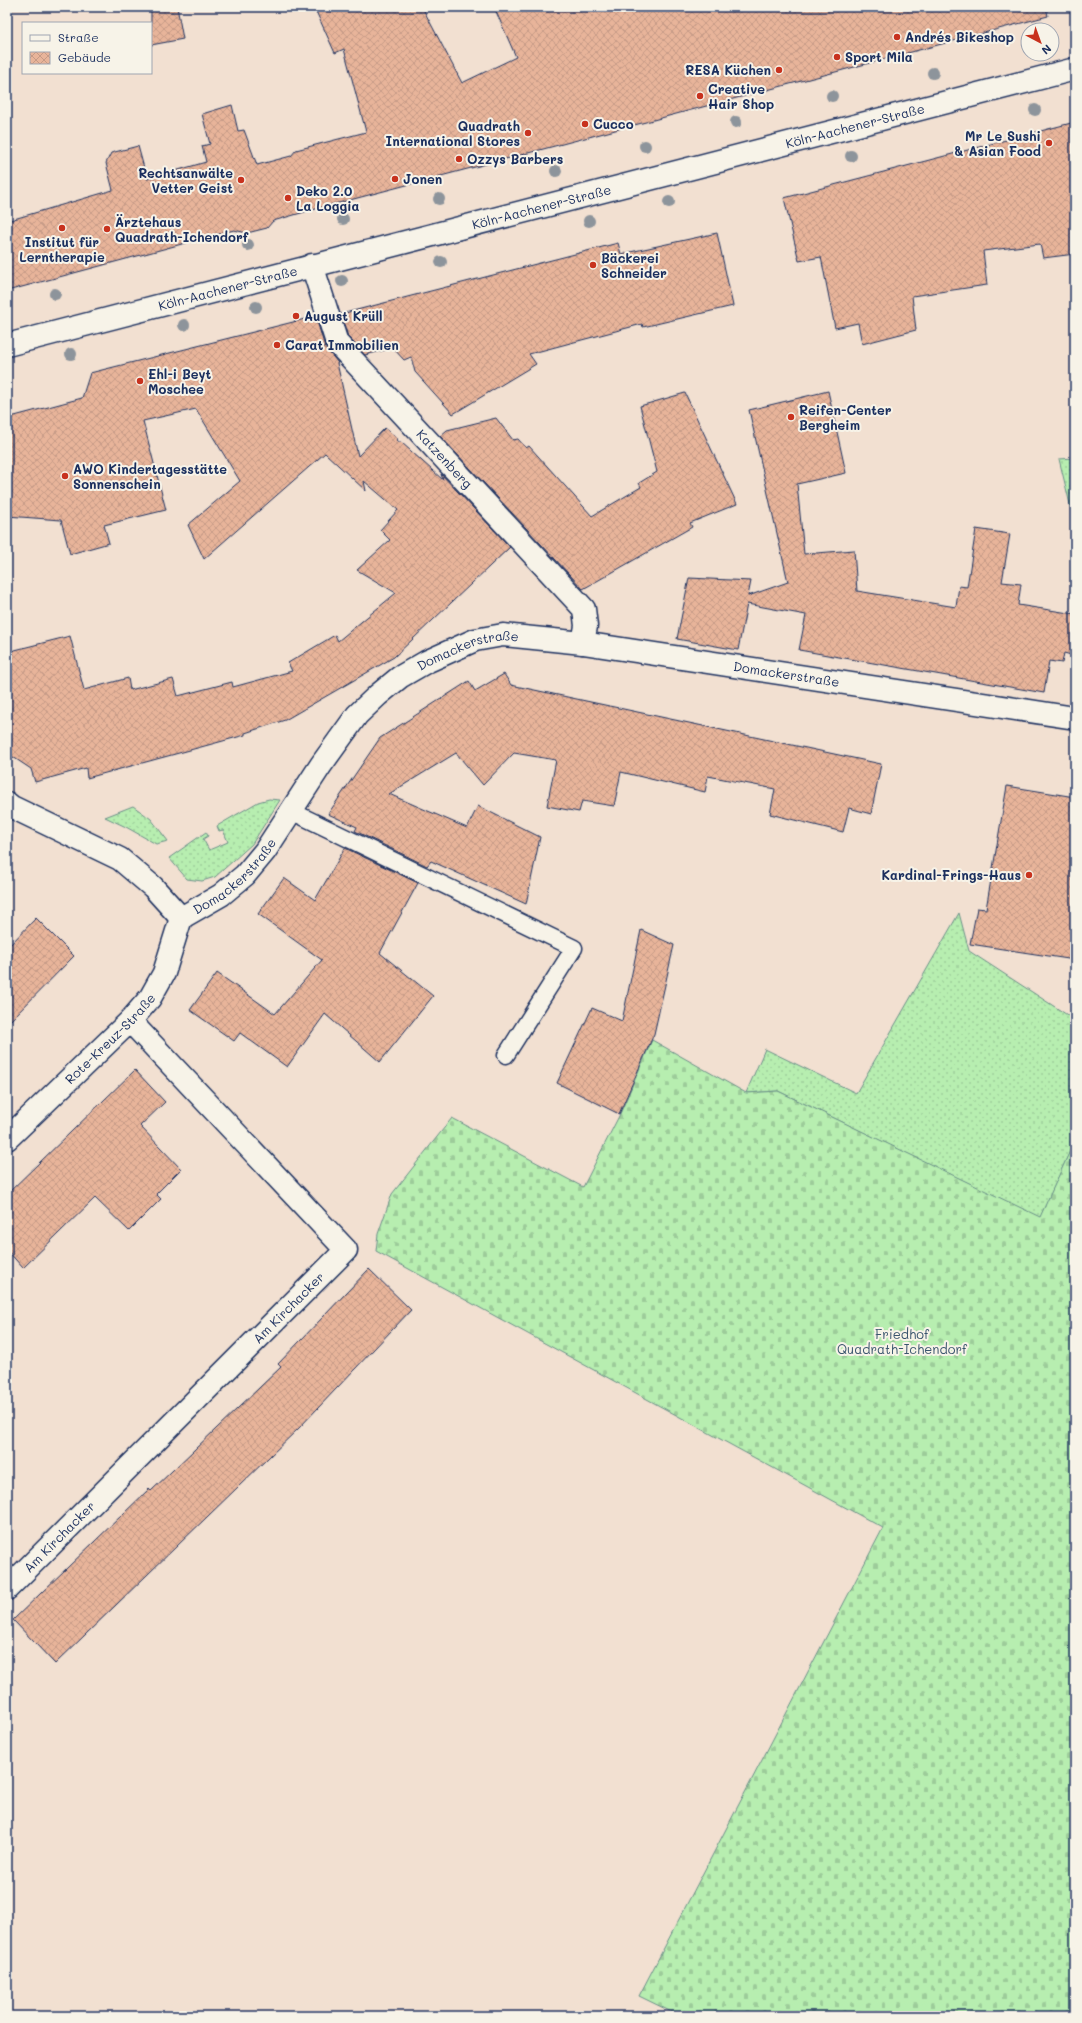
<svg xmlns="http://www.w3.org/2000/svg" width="1082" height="2023" viewBox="0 0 1082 2023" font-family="Mali,sans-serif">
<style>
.grass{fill:url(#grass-dots);stroke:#698e87}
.cemetery{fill:url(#cemetery-stones);stroke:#698e87}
.building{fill:url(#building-cross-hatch);stroke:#1b2f5e}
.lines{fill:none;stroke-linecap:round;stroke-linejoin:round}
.lane-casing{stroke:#1b2f5e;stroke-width:19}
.street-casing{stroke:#1b2f5e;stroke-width:25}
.secondary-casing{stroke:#1b2f5e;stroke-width:25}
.lane{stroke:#f7f3e8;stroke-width:16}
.street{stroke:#f7f3e8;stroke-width:22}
.secondary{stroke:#f7f3e8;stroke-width:22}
.tree{fill:#8d949b}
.poi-dot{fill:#c8321e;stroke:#f7f3e8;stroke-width:1.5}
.labels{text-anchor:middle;stroke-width:4;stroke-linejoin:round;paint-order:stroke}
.poi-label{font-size:13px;font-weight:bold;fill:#1b2f5e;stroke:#f7f3e8;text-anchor:start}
.street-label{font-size:13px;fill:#1b2f5e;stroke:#f7f3e8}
.park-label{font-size:13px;fill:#3a556e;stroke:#f7f3e8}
</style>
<defs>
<pattern id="grass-dots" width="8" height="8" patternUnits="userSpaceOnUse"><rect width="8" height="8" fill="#b7eeb0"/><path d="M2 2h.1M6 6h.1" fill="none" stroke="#9dcc9a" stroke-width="1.8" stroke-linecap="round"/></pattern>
<pattern id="cemetery-stones" width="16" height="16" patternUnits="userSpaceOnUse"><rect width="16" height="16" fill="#b7eeb0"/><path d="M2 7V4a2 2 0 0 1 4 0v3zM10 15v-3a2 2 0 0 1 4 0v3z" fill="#9dcc9a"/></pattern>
<pattern id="building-cross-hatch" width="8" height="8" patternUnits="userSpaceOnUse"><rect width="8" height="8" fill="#e8b49a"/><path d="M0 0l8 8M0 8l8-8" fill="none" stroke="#c69b87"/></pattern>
</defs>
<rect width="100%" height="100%" fill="#f2e0d1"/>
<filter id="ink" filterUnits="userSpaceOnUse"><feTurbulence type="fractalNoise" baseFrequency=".025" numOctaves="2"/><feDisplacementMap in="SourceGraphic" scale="8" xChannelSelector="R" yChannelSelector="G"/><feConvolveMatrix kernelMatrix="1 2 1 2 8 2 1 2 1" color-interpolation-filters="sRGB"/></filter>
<g filter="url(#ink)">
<path class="grass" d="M 1075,458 L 1075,525 L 1059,459 Z
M 269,799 L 280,800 L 252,844 L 215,877 L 202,881 L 187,879 L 169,858 L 206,832 L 208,836 L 203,839 L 209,850 L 228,842 L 223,830 L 219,831 L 217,826 L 258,802 Z
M 133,806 L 151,819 L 168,841 L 156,844 L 126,827 L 105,817 Z
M 959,913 L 969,951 L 1075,1020 L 1075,1140 L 1040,1218 L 778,1091 L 746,1093 L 765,1049 L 856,1093 Z"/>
<path class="cemetery" d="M 652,1040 L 746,1093 L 778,1091 L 1040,1217 L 1075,1140 L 1075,2016 L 680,2016 L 639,1996 L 883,1528 L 376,1251 L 378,1234 L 392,1194 L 452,1118 L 583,1187 L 619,1116 Z"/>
<path class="building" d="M 151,7 L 177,7 L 183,39 L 151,45 Z
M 314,7 L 422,7 L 462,83 L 516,57 L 494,7 L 1046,7 L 1048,16 L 308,211 L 273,221 L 267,228 L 247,233 L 234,230 L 7,291 L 7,221 L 113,190 L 106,163 L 111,153 L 138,146 L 147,179 L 206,162 L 202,146 L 210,144 L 202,114 L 232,105 L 238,131 L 244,130 L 257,165 L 291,156 L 296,150 L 366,132 L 344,49 L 335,53 Z
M 1075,122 L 1075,254 L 1043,258 L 1040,244 L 983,251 L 987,285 L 912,296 L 916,330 L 862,344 L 858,323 L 835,328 L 821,257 L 799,261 L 784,198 Z
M 717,233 L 733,306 L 643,327 L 642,324 L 529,354 L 536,364 L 453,414 L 415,372 L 411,357 L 404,360 L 393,348 L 365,355 L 348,337 L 341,314 L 618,243 L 621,254 Z
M 313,317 L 314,321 L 317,321 L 325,347 L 338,363 L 337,363 L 358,456 L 385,428 L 397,438 L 398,442 L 401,442 L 443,480 L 441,474 L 510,547 L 394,657 L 285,720 L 245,733 L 245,735 L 87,778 L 86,768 L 35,782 L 31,769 L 7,753 L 7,652 L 70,636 L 84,690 L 128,678 L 130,690 L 173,679 L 178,696 L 232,682 L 233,687 L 292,671 L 288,663 L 335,635 L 338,641 L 396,593 L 357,570 L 390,540 L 380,530 L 398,510 L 364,481 L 366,491 L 325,453 L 204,559 L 188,525 L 240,481 L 196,409 L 143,421 L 166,510 L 104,525 L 109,543 L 70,554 L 61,520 L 7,516 L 7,418 L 82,398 L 90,373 Z
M 828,391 L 846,473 L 797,484 L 804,554 L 854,550 L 857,591 L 956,607 L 959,586 L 967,587 L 976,529 L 1010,534 L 1002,582 L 1021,584 L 1018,605 L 1075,614 L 1075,656 L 1064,653 L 1062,663 L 1049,661 L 1044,693 L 799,650 L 806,615 L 747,604 L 738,650 L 677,639 L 689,578 L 751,581 L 748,596 L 788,582 L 749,410 Z
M 685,393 L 737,504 L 690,523 L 692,527 L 583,589 L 440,436 L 447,430 L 496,418 L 513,440 L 518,439 L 526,448 L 529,446 L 592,516 L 641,487 L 639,483 L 657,472 L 640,406 Z
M 504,674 L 511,685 L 881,764 L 871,814 L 849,808 L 843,832 L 770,814 L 775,789 L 708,776 L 705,792 L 621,772 L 614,806 L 582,801 L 579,812 L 547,806 L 556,760 L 514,753 L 483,785 L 456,753 L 389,794 L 467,828 L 478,806 L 540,837 L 526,904 L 431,861 L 427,866 L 355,831 L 357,827 L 328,814 L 380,738 L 469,681 L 475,691 Z
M 1007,786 L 1075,797 L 1075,960 L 970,944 L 977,908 L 986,909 Z
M 345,848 L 418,883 L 380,953 L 433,996 L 380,1062 L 325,1014 L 287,1067 L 240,1033 L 234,1041 L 190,1010 L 217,973 L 275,1014 L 322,960 L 258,914 L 284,878 L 315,900 Z
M 36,918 L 74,956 L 7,1024 L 7,948 Z
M 641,930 L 674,945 L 654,1034 L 619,1114 L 557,1083 L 592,1008 L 622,1021 Z
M 135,1070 L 165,1102 L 140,1126 L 181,1169 L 156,1194 L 161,1199 L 129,1231 L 95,1198 L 23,1268 L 7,1250 L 7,1194 Z
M 369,1269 L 411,1310 L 299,1428 L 55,1664 L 13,1620 L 149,1489 L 151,1491 L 281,1367 L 278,1364 Z"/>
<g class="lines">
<defs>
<path id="lane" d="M 291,811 L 574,948 L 506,1055"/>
<g id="street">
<path id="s1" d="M 312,265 L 337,343 L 584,609 L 586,626 L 583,643"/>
<path id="s2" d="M 7,803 L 12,807 L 120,859 L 153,887 L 181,918 L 221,895 L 245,875 L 265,851 L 321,765 L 357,715 L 378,695 L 400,677 L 426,662 L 475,640 L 503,635 L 583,643 L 1075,718"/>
<path id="s3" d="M 7,1139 L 130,1021 L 150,998 L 164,973 L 181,918"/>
<path id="s4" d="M 7,1589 L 346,1250 L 130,1021"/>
</g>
<g id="secondary">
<path id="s5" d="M 7,345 L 1075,69"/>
</g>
</defs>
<use href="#lane" class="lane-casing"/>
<use href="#street" class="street-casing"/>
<use href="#secondary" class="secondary-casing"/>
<use href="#lane" class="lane"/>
<use href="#street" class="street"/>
<use href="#secondary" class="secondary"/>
</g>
<g class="tree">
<circle cx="933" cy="73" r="6"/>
<circle cx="832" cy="96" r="6"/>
<circle cx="1035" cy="110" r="6"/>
<circle cx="736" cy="122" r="6"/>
<circle cx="645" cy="146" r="6"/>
<circle cx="851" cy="156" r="6"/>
<circle cx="556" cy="171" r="6"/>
<circle cx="439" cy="199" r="6"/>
<circle cx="669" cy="202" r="6"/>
<circle cx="343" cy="219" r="6"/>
<circle cx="589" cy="221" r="6"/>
<circle cx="248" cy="245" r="6"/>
<circle cx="441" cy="262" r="6"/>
<circle cx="342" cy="281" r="6"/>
<circle cx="55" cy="294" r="6"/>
<circle cx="256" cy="307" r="6"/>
<circle cx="184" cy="325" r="6"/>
<circle cx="71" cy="354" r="6"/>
</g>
</g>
<g class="poi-dot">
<circle cx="897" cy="37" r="4"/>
<circle cx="837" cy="57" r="4"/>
<circle cx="779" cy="70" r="4"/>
<circle cx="700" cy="96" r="4"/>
<circle cx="585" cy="124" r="4"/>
<circle cx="528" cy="133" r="4"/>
<circle cx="1049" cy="143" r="4"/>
<circle cx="459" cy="159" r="4"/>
<circle cx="395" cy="179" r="4"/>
<circle cx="241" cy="180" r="4"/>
<circle cx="288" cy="198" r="4"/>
<circle cx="62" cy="228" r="4"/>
<circle cx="107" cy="229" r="4"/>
<circle cx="593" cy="265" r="4"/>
<circle cx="296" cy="316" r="4"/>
<circle cx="277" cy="345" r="4"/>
<circle cx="140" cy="381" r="4"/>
<circle cx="791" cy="417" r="4"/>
<circle cx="65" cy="476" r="4"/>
<circle cx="1029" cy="875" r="4"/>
</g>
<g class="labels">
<g class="poi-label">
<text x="905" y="42">Andrés Bikeshop</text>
<text x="845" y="62">Sport Mila</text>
<text x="771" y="75" text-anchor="end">RESA Küchen</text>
<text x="708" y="94">Creative<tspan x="708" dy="15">Hair Shop</tspan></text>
<text x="593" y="129">Cucco</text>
<text x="520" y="131" text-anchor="end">Quadrath<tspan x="520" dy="15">International Stores</tspan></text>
<text x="1041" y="141" text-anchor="end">Mr Le Sushi<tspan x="1041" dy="15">&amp; Asian Food</tspan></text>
<text x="467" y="164">Ozzys Barbers</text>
<text x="233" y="178" text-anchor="end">Rechtsanwälte<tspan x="233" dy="15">Vetter Geist</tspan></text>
<text x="403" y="184">Jonen</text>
<text x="296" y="196">Deko 2.0<tspan x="296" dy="15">La Loggia</tspan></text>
<text x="115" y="227">Ärztehaus<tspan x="115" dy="15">Quadrath-Ichendorf</tspan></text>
<text x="62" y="247" text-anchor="middle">Institut für<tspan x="62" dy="15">Lerntherapie</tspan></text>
<text x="601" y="263">Bäckerei<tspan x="601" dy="15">Schneider</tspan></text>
<text x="304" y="321">August Krüll</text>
<text x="285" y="350">Carat Immobilien</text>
<text x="148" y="379">Ehl-i Beyt<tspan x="148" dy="15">Moschee</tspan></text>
<text x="799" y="415">Reifen-Center<tspan x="799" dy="15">Bergheim</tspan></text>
<text x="73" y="474">AWO Kindertagesstätte<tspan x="73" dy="15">Sonnenschein</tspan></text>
<text x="1021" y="880" text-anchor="end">Kardinal-Frings-Haus</text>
</g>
<g class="street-label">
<text dy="5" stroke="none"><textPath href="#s5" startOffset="876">Köln-Aachener-Straße</textPath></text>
<text dy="5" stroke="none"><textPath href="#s5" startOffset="552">Köln-Aachener-Straße</textPath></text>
<text dy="5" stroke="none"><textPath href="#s5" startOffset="228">Köln-Aachener-Straße</textPath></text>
<text dy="5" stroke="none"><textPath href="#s1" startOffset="240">Katzenberg</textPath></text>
<text dy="5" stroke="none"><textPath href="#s2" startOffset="616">Domackerstraße</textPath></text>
<text dy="5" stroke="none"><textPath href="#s2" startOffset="940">Domackerstraße</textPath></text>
<text dy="5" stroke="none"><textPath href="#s2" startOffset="280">Domackerstraße</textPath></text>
<text dy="5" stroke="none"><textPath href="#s3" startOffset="144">Rote-Kreuz-Straße</textPath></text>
<text dy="5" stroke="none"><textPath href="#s4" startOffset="398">Am Kirchacker</textPath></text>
<text dy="5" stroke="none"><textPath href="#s4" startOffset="74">Am Kirchacker</textPath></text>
</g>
<g class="park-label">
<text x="902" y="1339">Friedhof<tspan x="902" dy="15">Quadrath-Ichendorf</tspan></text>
</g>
</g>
<rect width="1082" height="2023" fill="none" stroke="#f7f3e8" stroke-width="24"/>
<rect x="12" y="12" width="1058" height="1999" fill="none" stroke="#1b2f5e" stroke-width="1.5" filter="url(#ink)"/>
<rect x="22" y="22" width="130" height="52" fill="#f7f3e8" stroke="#9fa5b1"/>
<rect x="30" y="35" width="20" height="6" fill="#f7f3e8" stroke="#9fa5b1"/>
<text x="58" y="42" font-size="12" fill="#1b2f5e">Straße</text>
<rect x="30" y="52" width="20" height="12" fill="url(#building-cross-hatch)" stroke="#9fa5b1"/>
<text x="58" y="62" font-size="12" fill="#1b2f5e">Gebäude</text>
<g transform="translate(1040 42) rotate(139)"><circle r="19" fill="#f7f3e8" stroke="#9fa5b1"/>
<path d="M0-3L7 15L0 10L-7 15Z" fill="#c8321e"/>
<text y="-6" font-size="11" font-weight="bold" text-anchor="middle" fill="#1b2f5e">N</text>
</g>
</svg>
